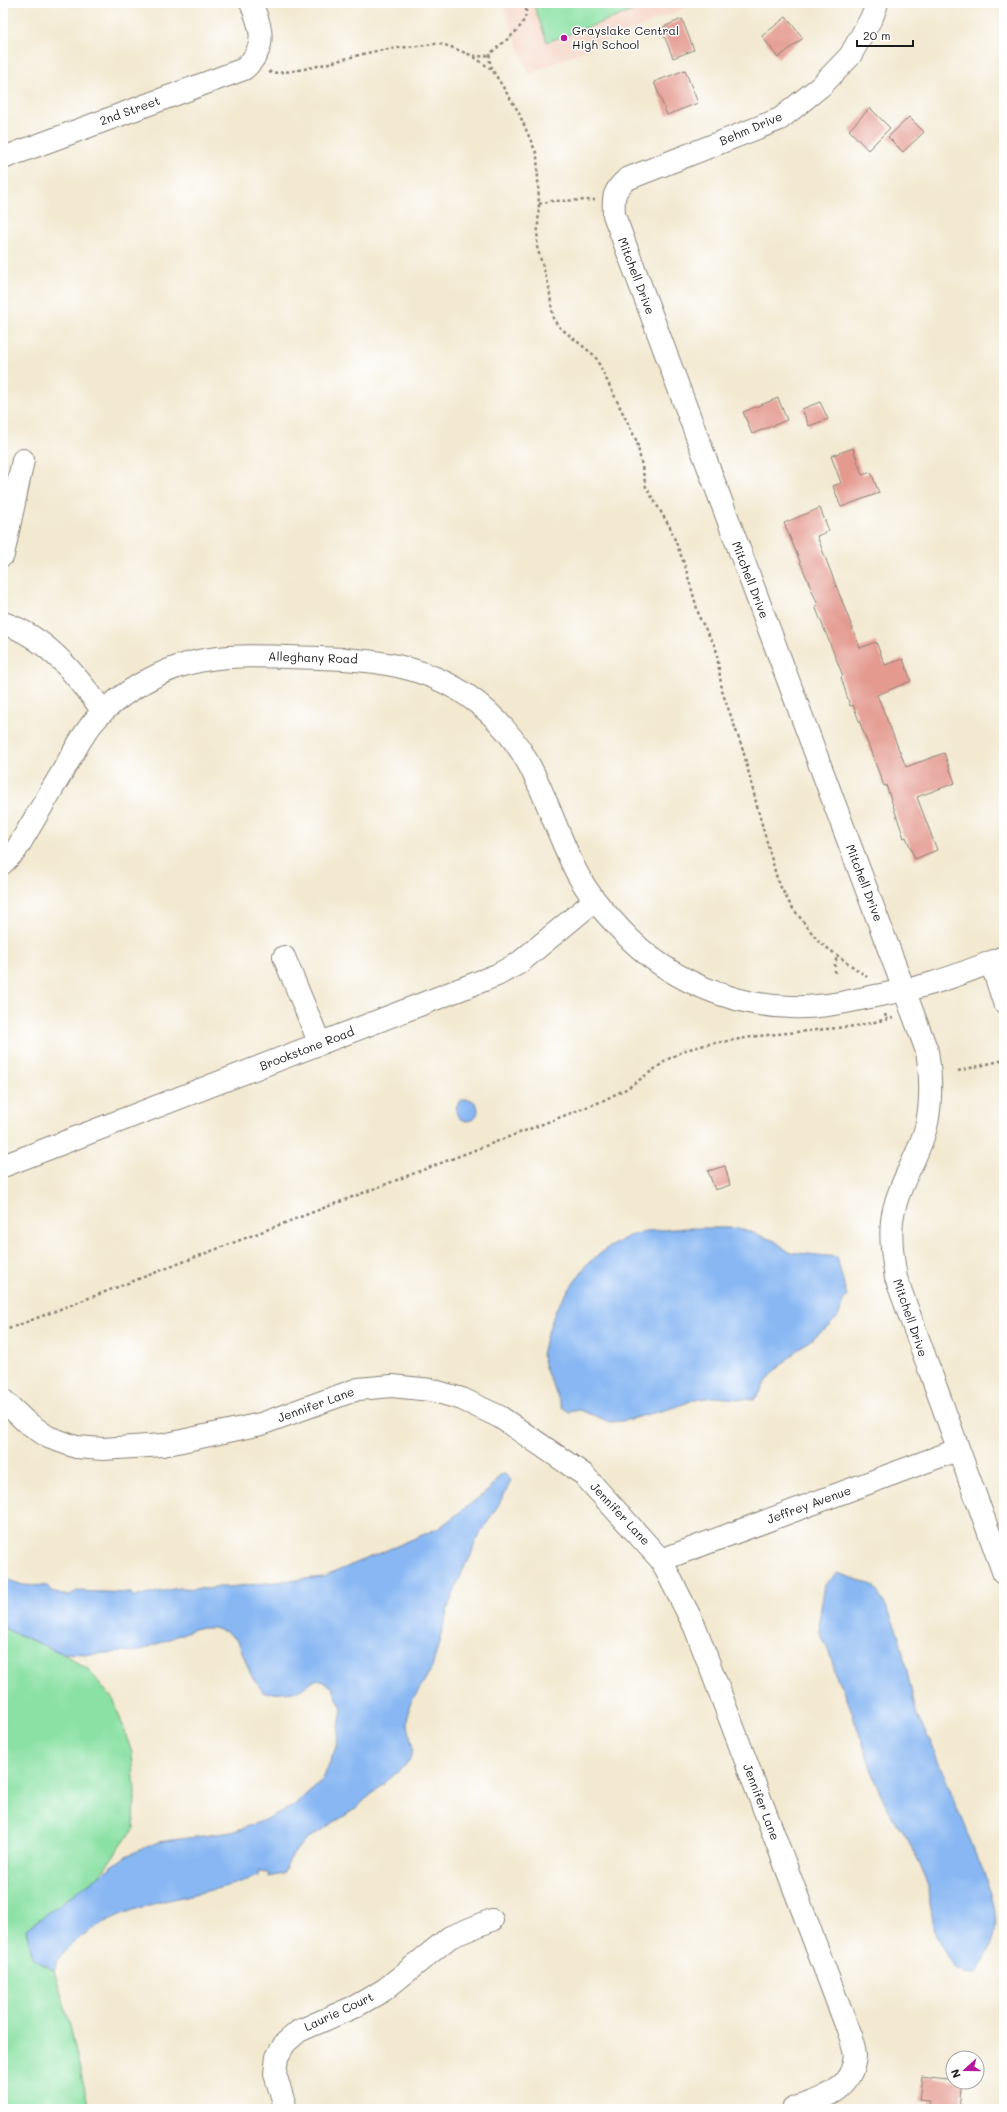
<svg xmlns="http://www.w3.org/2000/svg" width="1007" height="2112" viewBox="0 0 1007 2112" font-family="Mali,sans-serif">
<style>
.built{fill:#f5d3c2}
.green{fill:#8be1a4;stroke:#547e60}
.water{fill:#88b7f3;stroke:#526a88}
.building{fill:#e49a8f}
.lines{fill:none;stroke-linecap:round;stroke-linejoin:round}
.minor-casing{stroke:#888276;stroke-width:24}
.path{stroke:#888276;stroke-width:2.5;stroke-dasharray:3 3;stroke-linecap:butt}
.minor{stroke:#fff;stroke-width:22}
.poi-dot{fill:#b5179e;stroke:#fff;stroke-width:1.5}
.labels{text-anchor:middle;stroke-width:3;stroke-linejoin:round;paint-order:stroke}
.poi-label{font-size:12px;fill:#1c1c1c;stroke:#fff;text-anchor:start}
.street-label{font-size:12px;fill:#1c1c1c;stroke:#fff}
</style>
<rect width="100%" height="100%" fill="#fff"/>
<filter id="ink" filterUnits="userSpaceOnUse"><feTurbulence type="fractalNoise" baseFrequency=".025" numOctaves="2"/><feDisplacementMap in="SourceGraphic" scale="8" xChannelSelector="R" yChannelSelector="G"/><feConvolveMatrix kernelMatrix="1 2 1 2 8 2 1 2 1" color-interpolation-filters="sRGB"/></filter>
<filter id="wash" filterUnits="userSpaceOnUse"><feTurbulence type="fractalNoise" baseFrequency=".012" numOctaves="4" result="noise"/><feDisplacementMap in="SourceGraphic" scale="16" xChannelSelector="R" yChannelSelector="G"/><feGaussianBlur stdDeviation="0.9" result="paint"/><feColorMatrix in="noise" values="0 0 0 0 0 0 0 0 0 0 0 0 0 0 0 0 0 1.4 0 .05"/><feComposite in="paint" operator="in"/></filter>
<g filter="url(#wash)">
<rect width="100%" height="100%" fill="#f3e9d1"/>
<path class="built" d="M 502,3 L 696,3 L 529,74 Z"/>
<path class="green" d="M 533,3 L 655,3 L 547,42 Z
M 3,1628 L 62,1653 L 89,1670 L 114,1701 L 132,1753 L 135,1792 L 134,1828 L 98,1877 L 26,1929 L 33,1959 L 54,1970 L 68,2017 L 89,2109 L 3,2109 Z"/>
<path class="water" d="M456 1110a11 11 0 1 1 22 0a11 11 0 1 1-22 0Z
M 687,1228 L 732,1228 L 748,1231 L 775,1241 L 789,1252 L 837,1257 L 847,1297 L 843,1301 L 839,1315 L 827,1328 L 797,1350 L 772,1374 L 754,1400 L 713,1397 L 693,1400 L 676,1407 L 623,1421 L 610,1422 L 580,1410 L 569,1412 L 562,1407 L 545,1368 L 542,1355 L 546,1337 L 557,1307 L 587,1264 L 606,1249 L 629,1236 L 649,1231 Z
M 505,1474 L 511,1480 C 502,1503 486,1522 475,1543 C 473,1549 469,1563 465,1565 L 449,1605 L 432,1668 L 409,1706 L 408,1725 L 413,1749 L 409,1762 L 352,1811 L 312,1836 L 298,1848 L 290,1859 L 283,1874 L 269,1877 L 268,1873 L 258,1872 L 258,1876 C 199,1899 130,1898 78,1939 C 74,1943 68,1946 64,1951 C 59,1956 57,1964 54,1970 L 33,1959 L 26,1929 L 126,1856 L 158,1842 L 232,1832 L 262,1821 L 293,1806 L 323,1779 L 336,1747 L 342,1709 L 332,1687 L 317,1679 L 298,1691 L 264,1693 L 251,1675 L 238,1641 L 227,1632 L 213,1628 L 197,1628 L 139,1651 L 90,1654 L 62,1653 L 3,1628 L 3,1578 L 23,1585 L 47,1586 L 55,1593 L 63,1595 L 70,1595 L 77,1591 L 131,1593 L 133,1597 L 179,1588 L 210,1589 L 214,1587 L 229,1587 L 323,1577 L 439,1528 L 490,1489 L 500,1475 Z
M 837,1573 C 850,1576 860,1582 873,1585 L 887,1608 L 899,1636 L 917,1716 L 931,1743 L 991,1893 C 1001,1930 995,1941 977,1973 L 964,1972 L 955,1968 L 936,1936 L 930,1905 L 929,1886 L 912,1847 L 892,1817 L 878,1788 L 848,1701 L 837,1678 L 829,1652 L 820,1633 L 819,1619 L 825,1585 Z"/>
<g id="blocks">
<path class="building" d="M 786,17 L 803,38 L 778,58 L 762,36 Z
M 682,19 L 694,50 L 673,58 L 661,28 Z
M 685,70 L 698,103 L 667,115 L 654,82 Z
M 870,108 L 890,128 L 868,150 L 849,130 Z
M 909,117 L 924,132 L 903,152 L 888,137 Z
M 778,398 L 787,420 L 752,434 L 743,412 Z
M 820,402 L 828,419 L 809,426 L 802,409 Z
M 853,448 L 862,475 L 871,472 L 879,493 L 841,507 L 833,486 L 841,483 L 831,456 Z
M 820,508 L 829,531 L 817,536 L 860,648 L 876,642 L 885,665 L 903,659 L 911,681 L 877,695 L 906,767 L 944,753 L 955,783 L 917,797 L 937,850 L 915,859 L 906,837 L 904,838 L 886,785 L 884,786 L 853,705 L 850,706 L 841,677 L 843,676 L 815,606 L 818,605 L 784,523 Z
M 725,1166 L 730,1185 L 715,1190 L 708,1171 Z
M 922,2077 L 963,2082 L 960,2109 L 929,2109 L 930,2101 L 919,2100 Z"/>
</g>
</g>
<g filter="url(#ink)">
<use href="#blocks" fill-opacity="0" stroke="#888276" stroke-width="1"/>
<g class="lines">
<defs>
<path id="minor" d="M 877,3 L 873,15 L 850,56 L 821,86 L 780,119 L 627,179 C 613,191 613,197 614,215 L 927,1051 C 931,1076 932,1098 927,1123 C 920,1157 896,1185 892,1221 C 890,1240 893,1259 896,1278 L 1004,1574
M 3,158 L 244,69 C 268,47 262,29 251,3
M 3,555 L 23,460
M 3,623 C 47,637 76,675 103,711
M 3,863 L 16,850 C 32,823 48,796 64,769 C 76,748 88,724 107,708 C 127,691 152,676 177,667 C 214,654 250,656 288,657 C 362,659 430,659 488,712 C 540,759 547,816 578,875 C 590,897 607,915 624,933 C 666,978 730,1006 792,1007 C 815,1008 838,1004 860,999 C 884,994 910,990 933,983 C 957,976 981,966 1004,957
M 284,957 L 320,1044
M 991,962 L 1004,1002
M 3,1166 L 497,975 L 519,963 L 594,901
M 3,1400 L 25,1421 L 48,1437 L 76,1447 L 103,1449 L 163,1445 L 261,1424 L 358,1389 L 392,1386 L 431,1390 L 462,1399 L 500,1417 L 583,1474 L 661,1560 L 695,1627 L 851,2038 C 852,2043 855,2051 855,2056 C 852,2091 821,2099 793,2109
M 661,1560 L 957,1450
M 286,2109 L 275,2074 L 277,2057 L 285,2043 L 299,2031 L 356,2006 L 384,1990 L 450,1937 L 492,1920"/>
</defs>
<use href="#minor" class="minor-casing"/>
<path class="path" d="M 525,3 C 532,26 504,40 490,54 L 489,59 L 493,71 L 518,111 L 537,155 L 539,204 L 537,247 L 549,287 L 553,318 L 558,326 L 595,356 L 637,442 L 646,487 L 670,527 L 685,566 L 700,619 L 716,648 L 722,691 L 743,750 L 758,810 L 778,882 L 791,906 L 819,942 L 867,977
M 474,57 L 491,69
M 269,71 L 271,73 C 304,72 334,61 367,53 C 388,48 412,47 434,44 C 453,42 471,63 490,54
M 539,204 L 552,201 L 595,200
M 835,973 L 835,962 L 838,956
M 885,1014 L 887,1021
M 958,1071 L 1004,1060
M 3,1331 L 600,1102 L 628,1088 L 670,1058 L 686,1050 L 709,1044 L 758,1036 L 856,1026 L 893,1018"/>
<use href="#minor" class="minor"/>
</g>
</g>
<circle class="poi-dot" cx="564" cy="38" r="4"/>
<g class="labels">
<g class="poi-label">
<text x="572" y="35">Grayslake Central<tspan x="572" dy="14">High School</tspan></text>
</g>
<g class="street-label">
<text transform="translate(130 111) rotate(-20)" y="4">2nd Street</text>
<text transform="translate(751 129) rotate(-23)" y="4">Behm Drive</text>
<text transform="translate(636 276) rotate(69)" y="4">Mitchell Drive</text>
<text transform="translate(750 580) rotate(69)" y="4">Mitchell Drive</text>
<text transform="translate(313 658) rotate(2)" y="4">Alleghany Road</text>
<text transform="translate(864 883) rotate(69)" y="4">Mitchell Drive</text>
<text transform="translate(307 1049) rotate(-21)" y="4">Brookstone Road</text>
<text transform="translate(910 1318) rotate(71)" y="4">Mitchell Drive</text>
<text transform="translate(316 1405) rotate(-20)" y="4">Jennifer Lane</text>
<text transform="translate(809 1505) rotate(-20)" y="4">Jeffrey Avenue</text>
<text transform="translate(620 1514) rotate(47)" y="4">Jennifer Lane</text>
<text transform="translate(761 1802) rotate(69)" y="4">Jennifer Lane</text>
<text transform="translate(339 2012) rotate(-25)" y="4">Laurie Court</text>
</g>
</g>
<rect width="1007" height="2112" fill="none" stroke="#fff" stroke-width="16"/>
<g transform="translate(965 2070) rotate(249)"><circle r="19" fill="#ffffff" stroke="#a4a4a4"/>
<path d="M0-3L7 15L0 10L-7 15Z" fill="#b5179e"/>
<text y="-6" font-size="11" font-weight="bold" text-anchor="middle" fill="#1c1c1c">N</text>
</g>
<path d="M857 40v6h56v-6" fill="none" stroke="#1c1c1c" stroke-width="2"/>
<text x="863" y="40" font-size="12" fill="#1c1c1c" stroke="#ffffff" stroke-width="3" paint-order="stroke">20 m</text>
</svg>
